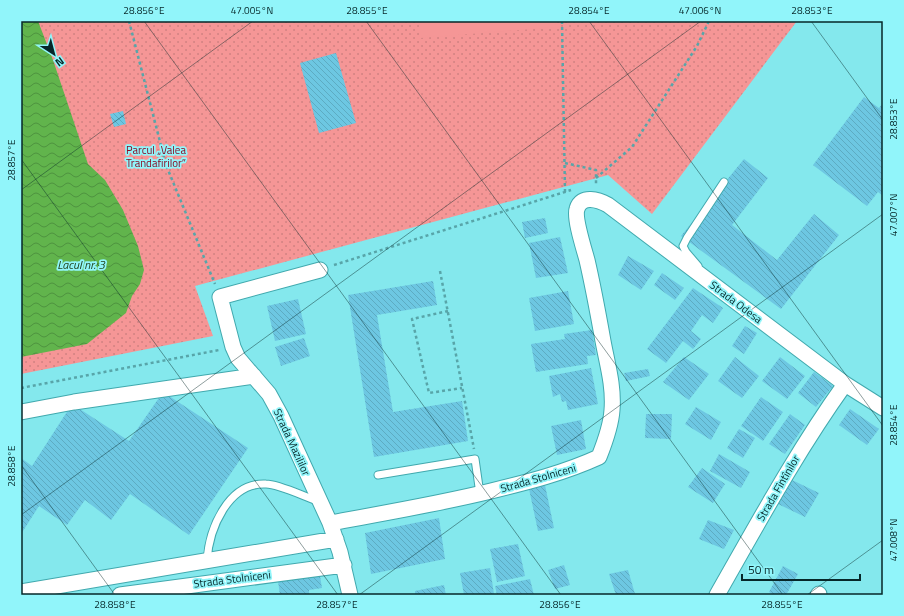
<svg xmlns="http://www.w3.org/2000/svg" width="904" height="616" viewBox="0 0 904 616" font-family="'Titillium Web',sans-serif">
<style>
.park{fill:url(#park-dots)}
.pitch{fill:#f59696}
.water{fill:url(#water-waves)}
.building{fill:url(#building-back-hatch)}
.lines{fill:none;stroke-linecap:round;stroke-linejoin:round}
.lane-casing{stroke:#41a9ae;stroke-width:9}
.street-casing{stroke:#41a9ae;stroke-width:17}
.path{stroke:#58a5a9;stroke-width:2.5;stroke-dasharray:3 3;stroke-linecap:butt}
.lane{stroke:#fff;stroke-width:7}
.street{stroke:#fff;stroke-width:15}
.ticks{fill:none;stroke:#062729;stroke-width:1;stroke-opacity:0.45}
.labels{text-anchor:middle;stroke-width:3.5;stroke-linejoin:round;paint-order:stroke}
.park-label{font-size:11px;fill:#880b23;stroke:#91f5fa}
.street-label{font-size:11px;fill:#062729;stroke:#91f5fa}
.water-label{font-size:12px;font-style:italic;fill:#1e3f16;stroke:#91f5fa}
.neatline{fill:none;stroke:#062729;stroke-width:1.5}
.ticks-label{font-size:10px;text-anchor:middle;fill:#062729}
</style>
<defs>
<pattern id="park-dots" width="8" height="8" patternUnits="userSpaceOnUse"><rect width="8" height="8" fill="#f59696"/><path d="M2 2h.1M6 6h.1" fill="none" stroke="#d18181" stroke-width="1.8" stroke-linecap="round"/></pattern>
<pattern id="water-waves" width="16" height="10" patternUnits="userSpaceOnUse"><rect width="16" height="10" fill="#61b44c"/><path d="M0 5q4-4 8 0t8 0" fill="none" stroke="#4e923f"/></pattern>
<pattern id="building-back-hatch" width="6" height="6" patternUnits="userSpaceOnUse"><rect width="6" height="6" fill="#6dc7e2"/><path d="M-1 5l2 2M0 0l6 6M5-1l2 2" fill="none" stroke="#5dabc2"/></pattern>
</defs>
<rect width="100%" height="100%" fill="#84e8ed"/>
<path class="park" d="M 21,21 L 797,21 L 652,214 L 608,175 L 195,286 L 213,336 L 21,374 Z"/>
<path class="pitch" d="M 419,21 L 555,21 L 556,27 L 420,38 Z"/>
<path class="water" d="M 21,21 L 38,21 L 53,60 L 88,164 L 105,180 L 123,210 L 138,246 L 144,270 L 140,284 L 132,296 L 126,313 L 87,344 L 21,357 Z"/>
<path class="building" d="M 336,53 L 356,123 L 319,133 L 300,63 Z
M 864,97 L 879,108 L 883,103 L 883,196 L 878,192 L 867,206 L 813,165 Z
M 123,111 L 126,124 L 114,127 L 110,114 Z
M 744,159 L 768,178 L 732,225 L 777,260 L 814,214 L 839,235 L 781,309 L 681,236 Z
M 545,218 L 548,233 L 525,238 L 522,222 Z
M 560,237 L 568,273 L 536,278 L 529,243 Z
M 628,256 L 654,271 L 641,290 L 618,275 Z
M 662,273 L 684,288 L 675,300 L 654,285 Z
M 433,281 L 437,305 L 377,315 L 393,412 L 462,401 L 468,441 L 374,457 L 348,295 Z
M 693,288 L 723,308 L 713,323 L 702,315 L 691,331 L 701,339 L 693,349 L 683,341 L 666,363 L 647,349 Z
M 568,291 L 574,324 L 535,331 L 529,298 Z
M 298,299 L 306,334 L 275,341 L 267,306 Z
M 745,326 L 757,333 L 744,354 L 732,346 Z
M 592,330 L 596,355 L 587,356 L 588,364 L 536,372 L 531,344 L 565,339 L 564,334 Z
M 304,338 L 310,356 L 281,366 L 275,347 Z
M 684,357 L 709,374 L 689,400 L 663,382 Z
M 735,357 L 759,376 L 742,398 L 718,381 Z
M 780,357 L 805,376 L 787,399 L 762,381 Z
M 591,368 L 598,404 L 568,410 L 566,401 L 562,402 L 560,394 L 553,397 L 549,376 Z
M 648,369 L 650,376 L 626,381 L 624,373 Z
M 814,372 L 833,386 L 816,407 L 798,393 Z
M 163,392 L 248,448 L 189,535 L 130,494 L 111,520 L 85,500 L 67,525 L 39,506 L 21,534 L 21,458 L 32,466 L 72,404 L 129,441 Z
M 761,397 L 783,412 L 763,441 L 741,426 Z
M 696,407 L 721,422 L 711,440 L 685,424 Z
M 850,409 L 879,429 L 867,445 L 839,425 Z
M 646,414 L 672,414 L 671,439 L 645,438 Z
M 790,414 L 805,425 L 785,454 L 769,444 Z
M 581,420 L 586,449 L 557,455 L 551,426 Z
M 739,429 L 755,438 L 743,458 L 727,448 Z
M 719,454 L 750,472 L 741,488 L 710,471 Z
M 702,468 L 725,484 L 713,503 L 688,487 Z
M 792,480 L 819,493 L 805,517 L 778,504 Z
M 545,485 L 554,528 L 538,531 L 529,489 Z
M 439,518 L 445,559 L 371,574 L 365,533 Z
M 708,520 L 734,530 L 724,549 L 699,539 Z
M 518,544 L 525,576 L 497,582 L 490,549 Z
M 564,565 L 570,585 L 555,589 L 548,570 Z
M 783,566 L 798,574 L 786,595 L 774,595 L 769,592 Z
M 490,568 L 494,594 L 464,595 L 460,573 Z
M 628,570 L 635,594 L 616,595 L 609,574 Z
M 320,576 L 322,588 L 309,590 L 309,595 L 280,595 L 278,581 Z
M 530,579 L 534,595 L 497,595 L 495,586 Z
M 444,585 L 446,595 L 415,595 L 415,591 Z"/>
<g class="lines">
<defs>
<path id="lane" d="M 698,266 L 686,252 L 683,246 L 687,238 L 724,182
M 378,475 L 475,459 L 480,494
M 207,561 C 209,529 228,482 266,484 C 279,484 305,497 318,501"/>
<path id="street" d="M 320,270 L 220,297 L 233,347 L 238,358 L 269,394 L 281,416 L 330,523 L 340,552 L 350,595
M 21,412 L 74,402 L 254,376
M 330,523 C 384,513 438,504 491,491 C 528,482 564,473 599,457 C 605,442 611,426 612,410 C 614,386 607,363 603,341 C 598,313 593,286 587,260 C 584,249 574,218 577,209 C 581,194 599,200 608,205 L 845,384 L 883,408
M 21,592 L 336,539
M 120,595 L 344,565
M 717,595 C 758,523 797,451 845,384
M 818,595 L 819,594"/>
</defs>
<use href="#lane" class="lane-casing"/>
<use href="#street" class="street-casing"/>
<path class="path" d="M 129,21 L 166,165 L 215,284
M 562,21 L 565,192
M 565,163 L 596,170 L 596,185
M 596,178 L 632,147 L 697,46 L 709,21
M 334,265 L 571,190
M 440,271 L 474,449
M 448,311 L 412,319 L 429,393 L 462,388
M 21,388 L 219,350"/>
<use href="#lane" class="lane"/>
<use href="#street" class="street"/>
</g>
<path class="ticks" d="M 144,21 L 561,595M 366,21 L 783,595M 589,21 L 883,426M 811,21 L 883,120M 21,159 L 338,595M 21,190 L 253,21M 21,465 L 115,595M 21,515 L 701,21M 359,595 L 883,214M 807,595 L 883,540"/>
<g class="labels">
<g class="park-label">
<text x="156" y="154">Parcul „Valea<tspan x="156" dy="13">Trandafirilor”</tspan></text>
</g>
<g class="street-label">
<text transform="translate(736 302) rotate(37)" y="4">Strada Odesa</text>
<text transform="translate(292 442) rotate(65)" y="4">Strada Mazililor</text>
<text transform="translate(538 478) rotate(-16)" y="4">Strada Stolniceni</text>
<text transform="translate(778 488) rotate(-60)" y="4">Strada Fîntînilor</text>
<text transform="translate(232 579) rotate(-7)" y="4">Strada Stolniceni</text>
</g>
<g class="water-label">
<text x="81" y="269">Lacul nr. 3</text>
</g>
</g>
<rect width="904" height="616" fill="none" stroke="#91f5fa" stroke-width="44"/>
<g transform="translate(54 54) rotate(144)" stroke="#91f5fa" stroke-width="3" paint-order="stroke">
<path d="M0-3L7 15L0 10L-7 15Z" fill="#062729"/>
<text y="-6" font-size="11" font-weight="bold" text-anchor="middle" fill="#062729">N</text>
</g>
<path d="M742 574v6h118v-6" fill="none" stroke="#062729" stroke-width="2"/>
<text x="748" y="574" font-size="12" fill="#062729" stroke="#91f5fa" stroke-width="3" paint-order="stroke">50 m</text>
<rect x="22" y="22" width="860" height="572" class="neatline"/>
<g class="ticks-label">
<text x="144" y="14">28.856°E</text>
<text x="252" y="14">47.005°N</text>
<text x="367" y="14">28.855°E</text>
<text x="589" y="14">28.854°E</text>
<text x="700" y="14">47.006°N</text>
<text x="812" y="14">28.853°E</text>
<text transform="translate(893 119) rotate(-90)" y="4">28.853°E</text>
<text transform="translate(11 160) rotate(-90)" y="4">28.857°E</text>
<text transform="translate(893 215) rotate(-90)" y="4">47.007°N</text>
<text transform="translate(893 425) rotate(-90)" y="4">28.854°E</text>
<text transform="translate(11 466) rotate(-90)" y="4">28.858°E</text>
<text transform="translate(893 540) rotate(-90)" y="4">47.008°N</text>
<text x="115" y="608">28.858°E</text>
<text x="337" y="608">28.857°E</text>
<text x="560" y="608">28.856°E</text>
<text x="782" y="608">28.855°E</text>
</g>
</svg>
